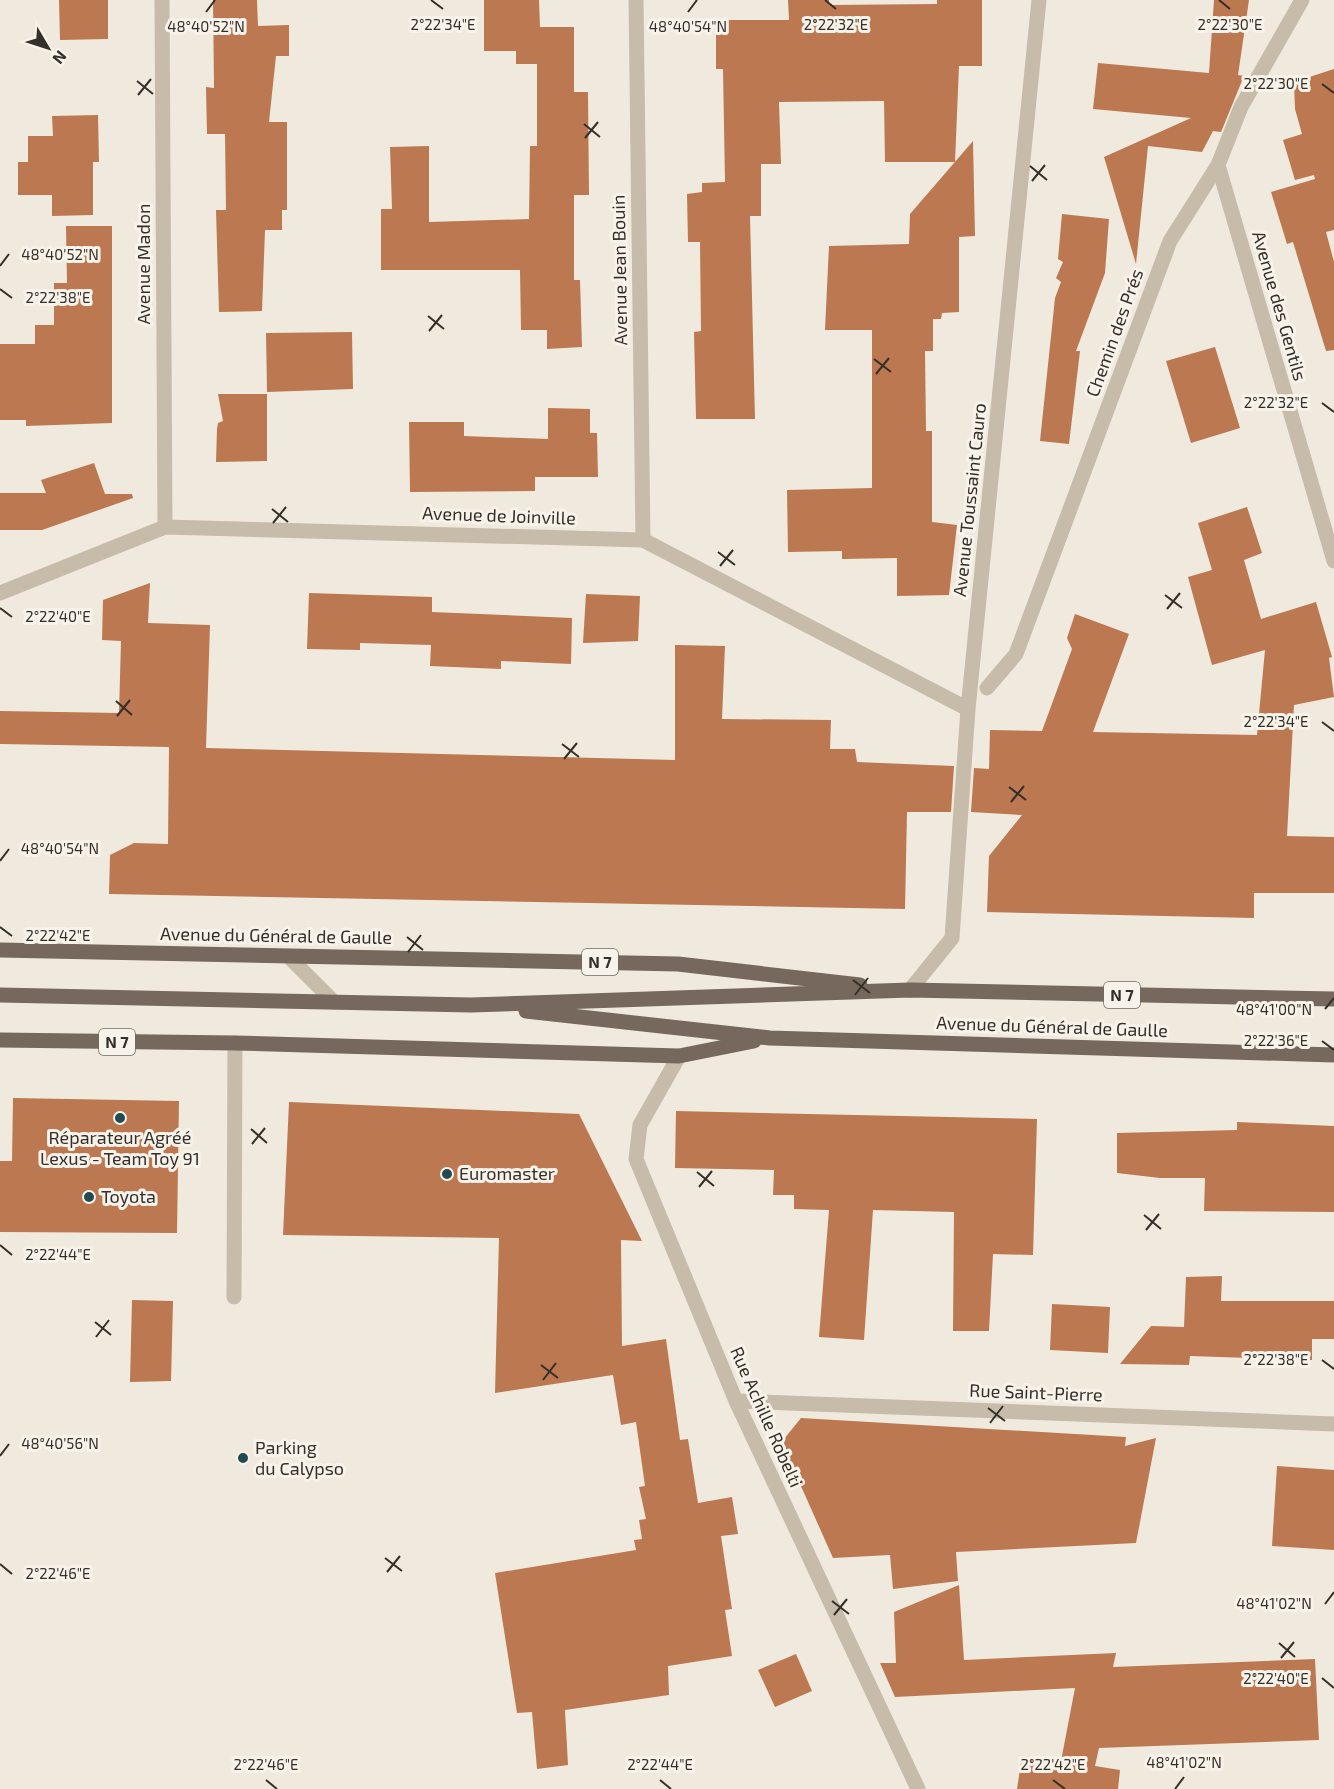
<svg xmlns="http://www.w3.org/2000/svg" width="1334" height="1789" viewBox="0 0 1334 1789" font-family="'Exo 2',sans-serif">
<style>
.building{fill:#bb7851}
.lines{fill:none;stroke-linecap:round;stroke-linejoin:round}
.minor{stroke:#c7bbaa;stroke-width:15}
.major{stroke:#76685c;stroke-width:15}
.ticks{fill:none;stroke:#352f29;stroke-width:2}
.poi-dot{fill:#224a53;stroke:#f8f3ea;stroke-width:2}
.labels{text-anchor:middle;stroke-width:6;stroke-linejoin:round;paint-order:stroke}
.shield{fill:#f8f3ea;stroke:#706a63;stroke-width:1.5}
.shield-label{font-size:16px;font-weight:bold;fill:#352f29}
.street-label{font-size:18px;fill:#352f29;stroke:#f8f3ea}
.poi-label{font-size:18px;fill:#352f29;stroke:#f8f3ea;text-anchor:start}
.ticks-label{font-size:15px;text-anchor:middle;fill:#352f29;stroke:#f8f3ea;stroke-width:6;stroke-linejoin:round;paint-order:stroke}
</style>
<rect width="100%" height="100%" fill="#f0eade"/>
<path class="building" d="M 59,0 L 108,0 L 108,39 L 60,40 Z
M 213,0 L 257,0 L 258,26 L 289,25 L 289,56 L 276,56 L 269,122 L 287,122 L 287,210 L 282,210 L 282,230 L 265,230 L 262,311 L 219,312 L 216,210 L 226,210 L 225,134 L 207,134 L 206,87 L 214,88 Z
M 484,0 L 539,0 L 540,27 L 574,27 L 574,92 L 588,92 L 589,195 L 574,195 L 574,280 L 580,280 L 582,347 L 547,349 L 547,330 L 521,330 L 520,270 L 381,270 L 381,209 L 392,209 L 390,147 L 429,146 L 429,222 L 529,219 L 530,146 L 537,146 L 537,64 L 516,64 L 516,51 L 484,51 Z
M 788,0 L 829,0 L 829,5 L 937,4 L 937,0 L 982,0 L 982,66 L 959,66 L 955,162 L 885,162 L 884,101 L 779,102 L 781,164 L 761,164 L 761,216 L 750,216 L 755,419 L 696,419 L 694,332 L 701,331 L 700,242 L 688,242 L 687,194 L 702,192 L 702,183 L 725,182 L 723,69 L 716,69 L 716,20 L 789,20 Z
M 1214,0 L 1249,0 L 1238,75 L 1244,76 L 1221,132 L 1213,131 L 1202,152 L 1148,146 L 1136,264 L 1104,157 L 1191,118 L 1093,109 L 1098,63 L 1209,73 Z
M 1334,69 L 1334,230 L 1326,232 L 1334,262 L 1334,350 L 1326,351 L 1293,242 L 1287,244 L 1271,192 L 1315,179 L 1314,175 L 1295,180 L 1283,140 L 1302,134 L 1295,109 L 1294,82 Z
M 98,115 L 99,162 L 93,162 L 93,215 L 52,216 L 52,195 L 18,195 L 18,162 L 28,162 L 28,136 L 53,136 L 52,116 Z
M 973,141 L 975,236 L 959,237 L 959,312 L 942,313 L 941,319 L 933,319 L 933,351 L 925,351 L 926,431 L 932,431 L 932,522 L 957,525 L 949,595 L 897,596 L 897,558 L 842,559 L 842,551 L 788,552 L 787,490 L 872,488 L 872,330 L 825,330 L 829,246 L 909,244 L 910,214 Z
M 1062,214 L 1109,219 L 1105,273 L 1076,351 L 1080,351 L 1069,444 L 1040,441 L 1055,298 L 1061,282 L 1056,278 L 1063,262 L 1058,259 Z
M 66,226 L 112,226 L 112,423 L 26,426 L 26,420 L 0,420 L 0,344 L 35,344 L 35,325 L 54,325 L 54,283 L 67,283 Z
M 352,332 L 353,389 L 267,392 L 266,333 Z
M 1215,347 L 1240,428 L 1191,443 L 1166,361 Z
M 218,394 L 267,394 L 267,461 L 216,462 L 217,429 L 218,423 L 223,421 Z
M 548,408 L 590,409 L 590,433 L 597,433 L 598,477 L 535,477 L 535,491 L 410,492 L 409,422 L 464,422 L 464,436 L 548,439 Z
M 94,463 L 105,494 L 132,494 L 133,498 L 42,530 L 0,530 L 0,493 L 46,493 L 41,480 Z
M 1247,507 L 1262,553 L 1244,560 L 1261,619 L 1316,602 L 1332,657 L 1329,658 L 1334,697 L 1294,705 L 1287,836 L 1334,837 L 1334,893 L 1254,893 L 1254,918 L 987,912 L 989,856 L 1022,815 L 971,812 L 974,768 L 989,769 L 990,730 L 1042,731 L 1072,649 L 1067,638 L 1075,614 L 1129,634 L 1093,732 L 1257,735 L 1265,650 L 1212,665 L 1188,577 L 1212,570 L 1198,523 Z
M 150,583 L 148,623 L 210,625 L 206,748 L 675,760 L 675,645 L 725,646 L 722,719 L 831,720 L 830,749 L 855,749 L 857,762 L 954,766 L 951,812 L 907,812 L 905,909 L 109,894 L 110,855 L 134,843 L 168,844 L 169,747 L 0,744 L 0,711 L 119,713 L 121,641 L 102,640 L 103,600 Z
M 309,593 L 432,597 L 432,612 L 572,618 L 571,664 L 501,661 L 501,669 L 430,666 L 431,645 L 360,643 L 360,650 L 307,649 Z
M 586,594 L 640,596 L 638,641 L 583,643 Z
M 13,1098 L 179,1101 L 177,1233 L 0,1232 L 0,1161 L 12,1161 Z
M 289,1102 L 579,1114 L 642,1241 L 621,1240 L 622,1346 L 666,1339 L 680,1440 L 688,1439 L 698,1503 L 732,1497 L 738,1534 L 721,1536 L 732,1609 L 725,1610 L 732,1656 L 668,1666 L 669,1695 L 565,1710 L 568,1765 L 537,1769 L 532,1712 L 517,1713 L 495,1573 L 636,1550 L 634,1540 L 642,1539 L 639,1520 L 646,1519 L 639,1487 L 645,1486 L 636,1422 L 621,1425 L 613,1375 L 495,1393 L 499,1238 L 283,1235 Z
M 676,1111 L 1037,1119 L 1033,1255 L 993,1254 L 989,1331 L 953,1331 L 954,1212 L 873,1210 L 864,1340 L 819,1337 L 829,1210 L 794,1209 L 794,1195 L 773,1195 L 774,1170 L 675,1168 Z
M 1237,1122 L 1334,1126 L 1334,1212 L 1204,1211 L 1205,1178 L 1160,1178 L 1117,1173 L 1117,1133 L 1237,1130 Z
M 1222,1276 L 1221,1301 L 1334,1301 L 1334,1339 L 1312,1339 L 1312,1360 L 1190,1356 L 1189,1365 L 1120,1364 L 1151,1326 L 1184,1327 L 1186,1277 Z
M 132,1300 L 173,1301 L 171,1381 L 130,1382 Z
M 1052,1304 L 1110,1307 L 1108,1353 L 1050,1350 Z
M 801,1418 L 1126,1437 L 1125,1446 L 1156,1438 L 1136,1543 L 956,1552 L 958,1581 L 893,1589 L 890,1555 L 833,1558 L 784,1448 L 784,1439 Z
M 1277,1466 L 1334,1470 L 1334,1550 L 1272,1546 Z
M 959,1585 L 964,1660 L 1116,1653 L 1113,1667 L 1315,1659 L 1319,1740 L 1099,1748 L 1095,1766 L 1120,1770 L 1118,1789 L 1017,1789 L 1022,1756 L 1061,1761 L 1075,1688 L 895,1697 L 880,1663 L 896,1663 L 894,1612 Z
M 796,1654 L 812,1691 L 775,1707 L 758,1670 Z"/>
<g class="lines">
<path class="minor" d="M 162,0 L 165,527
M 636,0 L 643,540
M 1218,165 L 1334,561
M 0,593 L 165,527 L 643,540 L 968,709
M 987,688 L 1016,654 L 1170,241 L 1218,165 L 1241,107 L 1302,0
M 288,956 L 334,1002
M 910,990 L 952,938 L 968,709 L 1039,0
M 679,1056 L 640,1125 L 636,1159 L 736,1401 L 918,1789
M 234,1297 L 235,1043
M 736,1401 L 1334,1424"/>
<path class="major" d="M 0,950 L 678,964 L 860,985
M 0,995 L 471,1005 L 910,990 L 1334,999
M 526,1011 L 770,1038 L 1334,1055
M 0,1040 L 235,1043 L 679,1056 L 754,1041"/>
</g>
<path class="ticks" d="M 431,0 L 443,9M 825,0 L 836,9M 1219,0 L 1230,9M 206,12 L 215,0M 688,12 L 697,0M 137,81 L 153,94M 1322,84 L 1334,93M 138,95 L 151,79M 584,124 L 600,137M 585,138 L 598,122M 1030,166 L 1047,180M 1032,181 L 1045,165M 0,266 L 9,254M 0,289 L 12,298M 428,316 L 444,329M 429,331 L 442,315M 874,359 L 891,372M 876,374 L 889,358M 1322,403 L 1334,412M 272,509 L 288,522M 273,523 L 286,507M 718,552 L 735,565M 720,566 L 733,550M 1165,595 L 1182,608M 0,608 L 12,617M 1167,609 L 1180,593M 116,701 L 132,715M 117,716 L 130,700M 1322,722 L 1334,731M 562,744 L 579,757M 564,759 L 577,743M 1009,787 L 1026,800M 1011,802 L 1024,786M 0,861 L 9,849M 0,927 L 12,936M 407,937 L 423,950M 408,952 L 421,935M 853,980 L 870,993M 855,995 L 868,978M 1325,1009 L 1334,998M 1322,1041 L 1334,1050M 251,1129 L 267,1143M 252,1144 L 265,1128M 697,1172 L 714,1186M 699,1187 L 712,1171M 1144,1215 L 1161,1229M 1146,1230 L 1159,1214M 0,1245 L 12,1255M 95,1322 L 111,1335M 96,1337 L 109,1320M 1322,1360 L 1334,1369M 541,1365 L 558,1378M 543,1380 L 556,1363M 988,1408 L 1005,1421M 990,1423 L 1003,1406M 0,1456 L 9,1444M 385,1558 L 402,1571M 0,1564 L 12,1574M 387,1572 L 400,1556M 832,1601 L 849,1614M 1325,1604 L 1334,1592M 834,1615 L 847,1599M 1279,1643 L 1295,1657M 1281,1658 L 1294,1642M 1322,1678 L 1334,1688M 266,1780 L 277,1789M 660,1780 L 671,1789M 1053,1780 L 1065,1789M 1175,1789 L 1184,1777"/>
<g class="poi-dot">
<circle cx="120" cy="1118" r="6"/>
<circle cx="447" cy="1174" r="6"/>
<circle cx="89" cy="1197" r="6"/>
<circle cx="243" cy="1458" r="6"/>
</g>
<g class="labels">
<g class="shield">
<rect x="582" y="949" width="36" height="26" rx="4.5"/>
<rect x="1104" y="982" width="36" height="26" rx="4.5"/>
<rect x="99" y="1029" width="36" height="26" rx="4.5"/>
</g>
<g class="shield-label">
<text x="600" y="968">N 7</text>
<text x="1122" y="1001">N 7</text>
<text x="117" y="1048">N 7</text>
</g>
<g class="street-label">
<text transform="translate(144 264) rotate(-90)" y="6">Avenue Madon</text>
<text transform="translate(620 270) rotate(-91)" y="6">Avenue Jean Bouin</text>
<text transform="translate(1279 306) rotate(74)" y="6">Avenue des Gentils</text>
<text transform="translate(1115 333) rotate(-70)" y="6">Chemin des Prés</text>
<text transform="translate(970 500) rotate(-84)" y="6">Avenue Toussaint Cauro</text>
<text transform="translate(499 516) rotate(2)" y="6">Avenue de Joinville</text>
<text transform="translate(276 936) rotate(1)" y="6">Avenue du Général de Gaulle</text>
<text transform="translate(1052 1027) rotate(2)" y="6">Avenue du Général de Gaulle</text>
<text transform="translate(1036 1393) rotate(2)" y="6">Rue Saint-Pierre</text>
<text transform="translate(766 1417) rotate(66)" y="6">Rue Achille Robelti</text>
</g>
<g class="poi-label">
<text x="120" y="1144" text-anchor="middle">Réparateur Agréé<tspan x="120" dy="21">Lexus - Team Toy 91</tspan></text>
<text x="459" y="1180">Euromaster</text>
<text x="101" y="1203">Toyota</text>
<text x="255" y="1454">Parking<tspan x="255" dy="21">du Calypso</tspan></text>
</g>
</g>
<g class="ticks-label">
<text x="1230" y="30">2°22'30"E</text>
<text x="443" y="30">2°22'34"E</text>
<text x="836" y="30">2°22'32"E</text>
<text x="206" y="32">48°40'52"N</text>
<text x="688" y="32">48°40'54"N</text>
<text x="1276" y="89">2°22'30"E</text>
<text x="60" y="260">48°40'52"N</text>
<text x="58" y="303">2°22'38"E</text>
<text x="1276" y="408">2°22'32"E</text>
<text x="58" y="622">2°22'40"E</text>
<text x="1276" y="727">2°22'34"E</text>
<text x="60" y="854">48°40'54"N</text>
<text x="58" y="941">2°22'42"E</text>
<text x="1274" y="1015">48°41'00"N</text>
<text x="1276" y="1046">2°22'36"E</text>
<text x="58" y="1260">2°22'44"E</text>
<text x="1276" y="1365">2°22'38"E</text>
<text x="60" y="1449">48°40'56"N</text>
<text x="58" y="1579">2°22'46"E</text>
<text x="1274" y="1609">48°41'02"N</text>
<text x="1276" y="1684">2°22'40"E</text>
<text x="1184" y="1768">48°41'02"N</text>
<text x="266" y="1770">2°22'46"E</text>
<text x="660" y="1770">2°22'44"E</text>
<text x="1053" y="1770">2°22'42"E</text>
</g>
<g transform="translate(48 48) rotate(129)" stroke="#f8f3ea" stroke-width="4.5" paint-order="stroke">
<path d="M0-4.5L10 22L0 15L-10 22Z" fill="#352f29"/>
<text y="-9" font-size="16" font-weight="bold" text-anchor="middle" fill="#352f29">N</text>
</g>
</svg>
